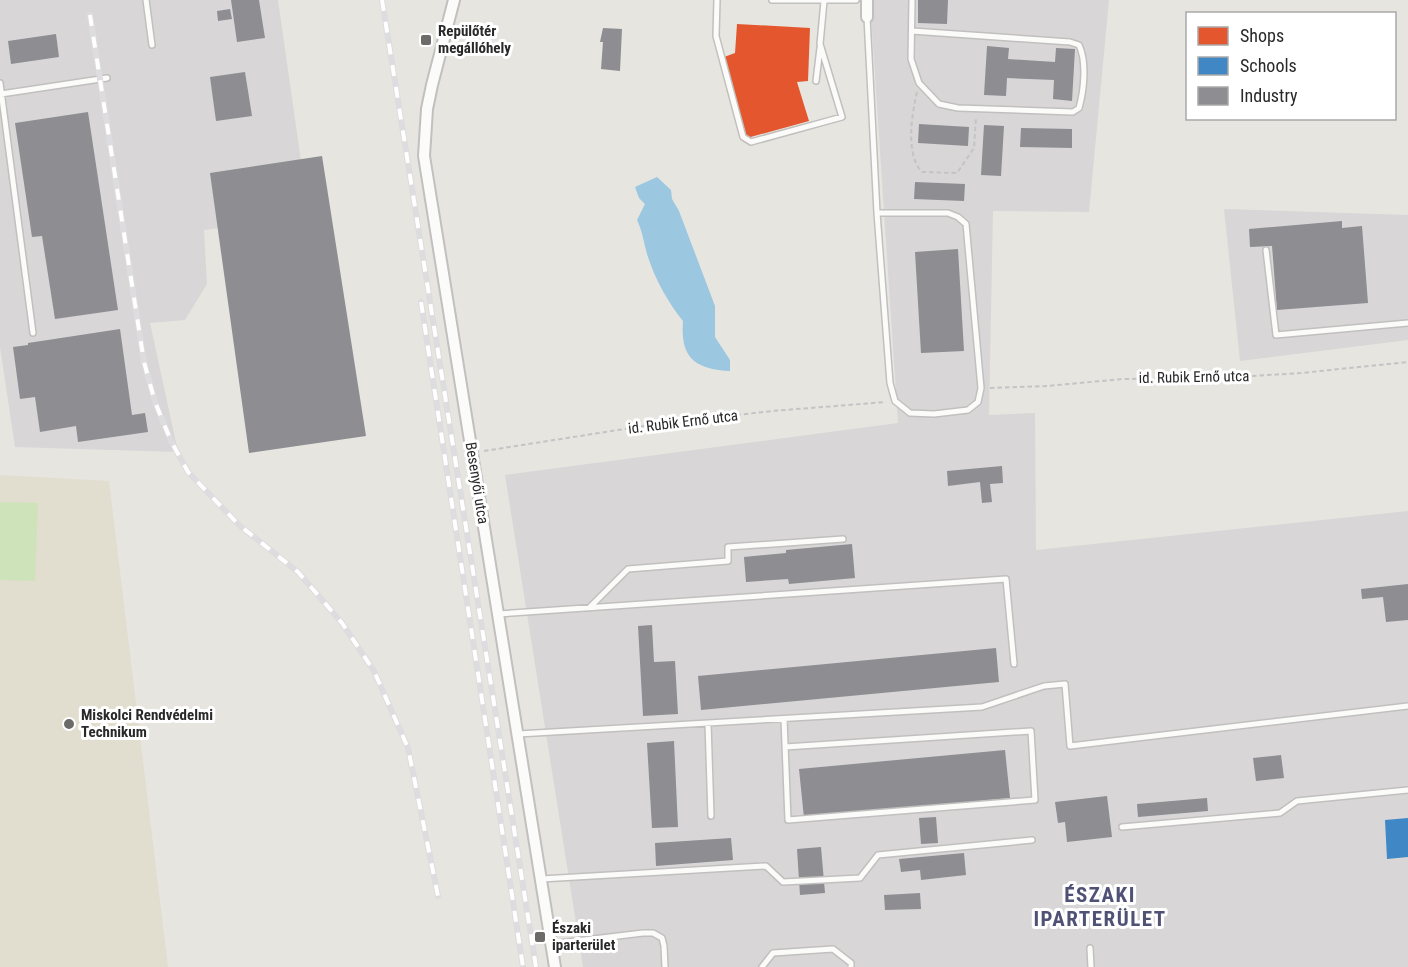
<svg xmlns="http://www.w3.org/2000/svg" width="1408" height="967" viewBox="0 0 1408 967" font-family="'Roboto Condensed',sans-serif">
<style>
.industrial{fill:#d8d6d7}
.education{fill:#e1ddcf}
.pitch{fill:#cfe3bb}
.water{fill:#9bc7e1}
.shops{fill:#e4572e}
.schools{fill:#3f88c5}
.industry{fill:#8d8d92}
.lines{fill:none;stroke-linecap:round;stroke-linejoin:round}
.service-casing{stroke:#c1c0bf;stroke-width:8}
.minor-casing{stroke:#c1c0bf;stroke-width:14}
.path{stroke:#c4c4c4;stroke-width:2;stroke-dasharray:4.5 3;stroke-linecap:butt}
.service{stroke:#fbfbfa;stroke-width:5}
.minor{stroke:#fbfbfa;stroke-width:10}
.rail-casing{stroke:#dddcde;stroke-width:6}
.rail{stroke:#fff;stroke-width:4;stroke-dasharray:11;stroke-linecap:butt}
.poi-dot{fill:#6c6b69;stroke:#fff;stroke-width:2}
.labels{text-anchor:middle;stroke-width:6;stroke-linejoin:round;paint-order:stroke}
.poi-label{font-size:15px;font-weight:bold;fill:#292929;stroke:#fff;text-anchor:start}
.street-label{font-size:15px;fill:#292929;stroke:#fff}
.district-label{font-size:21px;font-weight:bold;letter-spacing:1.5px;fill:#4f5175;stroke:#fff}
</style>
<rect width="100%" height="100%" fill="#e7e5e0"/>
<path class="industrial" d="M 0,0 L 278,0 L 309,217 L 204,230 L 207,284 L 185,320 L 150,323 L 178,452 L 15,447 L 0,347 Z
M 870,0 L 1109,0 L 1089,212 L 993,211 L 989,415 L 1035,413 L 1036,550 L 1408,511 L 1408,967 L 583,967 L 505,475 L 898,423 Z
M 1224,209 L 1408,215 L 1408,340 L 1240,361 Z"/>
<path class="education" d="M 0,475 L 109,481 L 168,967 L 0,967 Z"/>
<path class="pitch" d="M 0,502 L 38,503 L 35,581 L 0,580 Z"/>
<path class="water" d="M 657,177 L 671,190 L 672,199 L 679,211 L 715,306 L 715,337 L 730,360 L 730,371 C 695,369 680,358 683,321 C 669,304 655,279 648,257 C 644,245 643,232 637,220 L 645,204 L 639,198 L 635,187 Z"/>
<path class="shops" d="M 737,24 L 810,28 L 808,81 L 797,82 L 809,121 L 747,138 L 724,57 L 735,53 Z"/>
<path class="schools" d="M 1408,818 L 1408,857 L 1387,859 L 1385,820 Z"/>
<path class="industry" d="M 231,0 L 259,0 L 265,38 L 237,42 Z
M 918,0 L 948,0 L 947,24 L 918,23 Z
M 230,9 L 232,19 L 218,21 L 217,11 Z
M 603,28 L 622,29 L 620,71 L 601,69 L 603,42 L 600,42 Z
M 56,34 L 59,57 L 11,64 L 8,41 Z
M 987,46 L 1009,48 L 1008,59 L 1055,62 L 1056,48 L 1075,49 L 1072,101 L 1053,99 L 1054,80 L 1007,78 L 1006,96 L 984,95 Z
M 245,72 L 252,116 L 216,121 L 210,77 Z
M 88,112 L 118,310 L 55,319 L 42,236 L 32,237 L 15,123 Z
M 919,124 L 969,127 L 968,146 L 918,143 Z
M 984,125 L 1004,126 L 1001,176 L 981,175 Z
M 1021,128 L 1072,129 L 1072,148 L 1020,147 Z
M 322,156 L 366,436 L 249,453 L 210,173 Z
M 915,182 L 965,184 L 964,201 L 914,199 Z
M 1342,221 L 1342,228 L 1362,226 L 1368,303 L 1277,310 L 1272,246 L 1250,247 L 1249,229 Z
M 958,249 L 964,351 L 921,353 L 915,252 Z
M 120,329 L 132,415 L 145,413 L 148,432 L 78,442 L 76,426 L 40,432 L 35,397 L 20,399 L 13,347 L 28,345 L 28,343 Z
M 1002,466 L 1003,483 L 990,484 L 992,502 L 982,503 L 980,482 L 948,486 L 947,471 Z
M 852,544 L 855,578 L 789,584 L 788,579 L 746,582 L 744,557 L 786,553 L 786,550 Z
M 1408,584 L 1408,620 L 1386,622 L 1383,597 L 1362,599 L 1361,589 Z
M 652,625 L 654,662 L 675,661 L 678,714 L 643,716 L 638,626 Z
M 996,648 L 999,682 L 701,710 L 698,676 Z
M 674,741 L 678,827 L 652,828 L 647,743 Z
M 1005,750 L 1010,798 L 804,818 L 799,769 Z
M 1281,755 L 1284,778 L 1256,781 L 1253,758 Z
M 1107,796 L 1112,837 L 1067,842 L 1065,822 L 1058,823 L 1055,802 Z
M 1207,798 L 1208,811 L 1138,817 L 1137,804 Z
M 936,817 L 938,843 L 921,844 L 919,818 Z
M 731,838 L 733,860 L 656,866 L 655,843 Z
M 821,847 L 825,893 L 800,895 L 797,849 Z
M 964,853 L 966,875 L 921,880 L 920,870 L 901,872 L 899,859 Z
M 920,893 L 921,909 L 885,910 L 884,895 Z"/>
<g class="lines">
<defs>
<path id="service" d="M 146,0 L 152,45
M 717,0 L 716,36 L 743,137 L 751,142 L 842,117 L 820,44 L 824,1
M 772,0 L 856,0
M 867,17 L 877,213 L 890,383 L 895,401 L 910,413 L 934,414 L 968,410 L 978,402 L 981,388 L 966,224 L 958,217 L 948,213 L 877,213
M 912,31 L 1070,42 L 1079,45 C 1087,62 1084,90 1079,108 L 1073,112 L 958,108 L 939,104 L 919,83 L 911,59 L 912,0
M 816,81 L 820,48
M 0,83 L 33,333
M 1,94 L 107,78
M 1266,250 L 1276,335 L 1408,323
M 589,608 L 628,569 L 728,561 L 728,547 L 843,539
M 498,614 L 1006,579 L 1014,664
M 784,719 L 788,820 L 1035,800 L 1031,731 L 785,747
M 708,723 L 711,816
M 518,734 L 982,707 L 1044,686 L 1065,684 L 1070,746 L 1408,706
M 1122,827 L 1280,813 L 1297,801 L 1408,790
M 541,879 L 766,866 L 783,882 L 860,878 L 878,855 L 1032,840
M 551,944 L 643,933 L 653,933 L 662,938 L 664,946 L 665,967
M 1090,948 L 1091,967
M 762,967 L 773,953 L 833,949 L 851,963 L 851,967"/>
<path id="minor" d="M 454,0 L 432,85 L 427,109 L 424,156 L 555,967
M 867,0 L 867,17"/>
</defs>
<use href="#service" class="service-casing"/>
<use href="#minor" class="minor-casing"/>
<path class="path" d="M 917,92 C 912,113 905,155 922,172 L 957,173 L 974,148 L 976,117
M 990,388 L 1047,386 L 1123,379 L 1220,378 L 1301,373 L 1408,362
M 484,451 L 650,425 L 772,411 L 886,402"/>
<use href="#service" class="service"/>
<use href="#minor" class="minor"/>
<defs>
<path id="rail" d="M 382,0 L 536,967
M 90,15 L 144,362 L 155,402 L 171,441 L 188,472 L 239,525 L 298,572 L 342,623 L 374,671 L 408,748 L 438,896
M 421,302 L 523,967"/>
</defs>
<use href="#rail" class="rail-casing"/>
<use href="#rail" class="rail"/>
</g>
<g class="poi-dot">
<rect x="420" y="34" width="12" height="12" rx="3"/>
<circle cx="69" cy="724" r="6"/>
<rect x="534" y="931" width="12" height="12" rx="3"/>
</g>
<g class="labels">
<g class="poi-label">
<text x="438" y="36">Repülőtér<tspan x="438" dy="17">megállóhely</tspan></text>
<text x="81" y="720">Miskolci Rendvédelmi<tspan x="81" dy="17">Technikum</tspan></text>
<text x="552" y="933">Északi<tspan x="552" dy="17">iparterület</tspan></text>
</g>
<g class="street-label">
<text transform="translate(1194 377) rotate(-1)" y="5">id. Rubik Ernő utca</text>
<text transform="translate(683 422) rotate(-7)" y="5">id. Rubik Ernő utca</text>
<text transform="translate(477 483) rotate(81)" y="5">Besenyői utca</text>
</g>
<g class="district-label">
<text x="1100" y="902">ÉSZAKI<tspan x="1100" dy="24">IPARTERÜLET</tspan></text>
</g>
</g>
<rect x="1186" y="12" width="210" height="108" fill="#ffffff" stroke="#a9a9a9" stroke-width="1.5"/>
<rect x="1198" y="27" width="30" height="18" fill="#e4572e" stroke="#a9a9a9" stroke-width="1.5"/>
<text x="1240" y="42" font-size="18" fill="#292929">Shops</text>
<rect x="1198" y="57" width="30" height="18" fill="#3f88c5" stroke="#a9a9a9" stroke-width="1.5"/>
<text x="1240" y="72" font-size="18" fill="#292929">Schools</text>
<rect x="1198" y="87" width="30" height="18" fill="#8d8d92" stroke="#a9a9a9" stroke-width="1.5"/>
<text x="1240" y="102" font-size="18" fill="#292929">Industry</text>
</svg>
